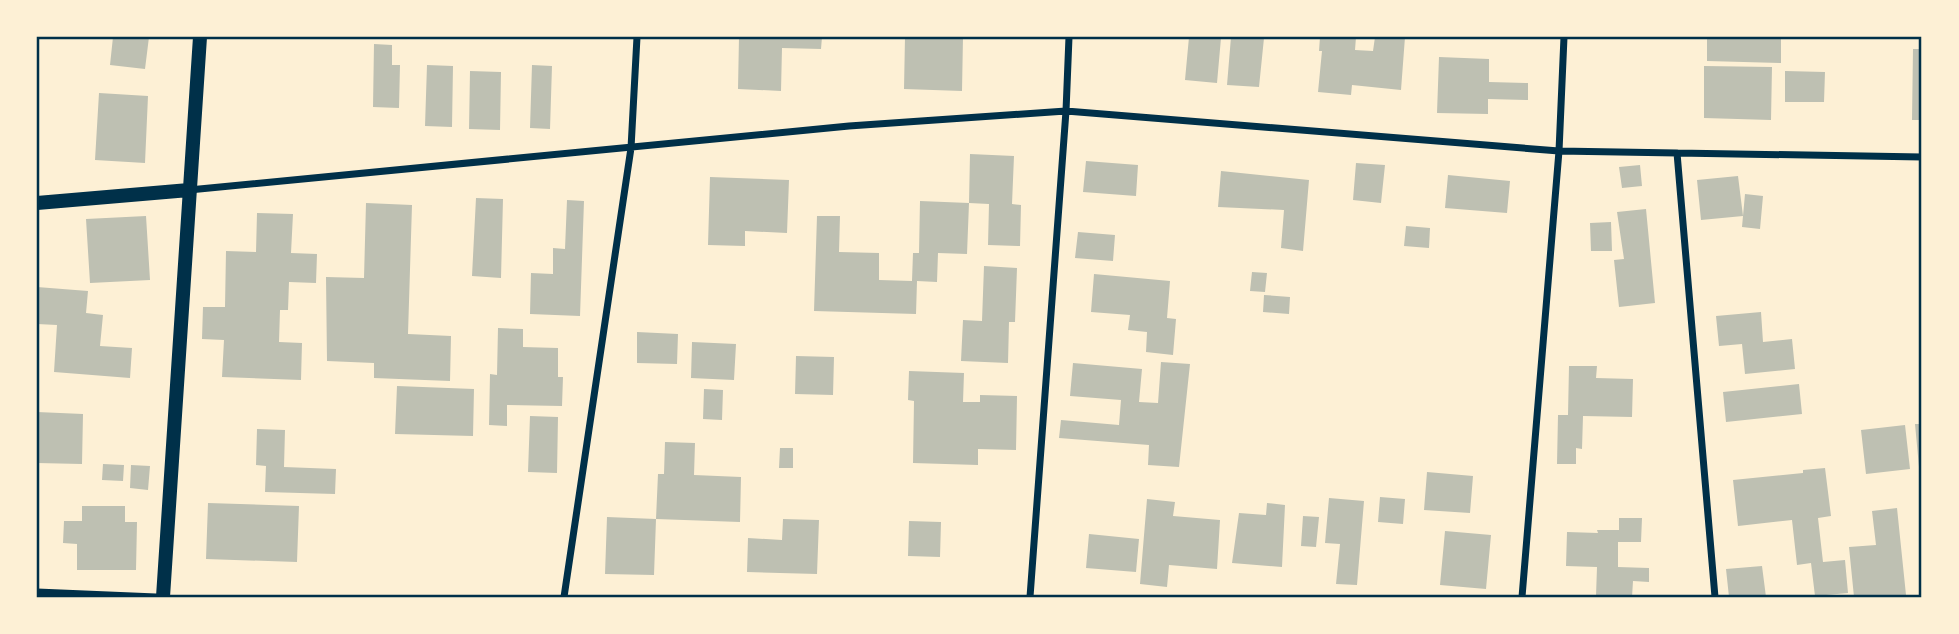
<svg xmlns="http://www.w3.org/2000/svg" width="1959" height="634" viewBox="0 0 1959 634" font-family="Mulish,sans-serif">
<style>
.building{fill:#bec0b2}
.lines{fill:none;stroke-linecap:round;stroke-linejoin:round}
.minor{stroke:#003049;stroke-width:7}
.secondary{stroke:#003049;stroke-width:14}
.neatline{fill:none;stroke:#003049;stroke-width:2.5}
</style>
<rect width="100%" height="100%" fill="#fdf0d5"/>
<path class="building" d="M 113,37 L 149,37 L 145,69 L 110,65 Z
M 739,37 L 822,37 L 821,49 L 782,48 L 781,91 L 738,89 Z
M 905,37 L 963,37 L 962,91 L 904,89 Z
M 1189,37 L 1221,38 L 1217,83 L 1185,80 Z
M 1231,37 L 1264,38 L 1259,87 L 1227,85 Z
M 1320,37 L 1356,37 L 1355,50 L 1373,51 L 1375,37 L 1405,37 L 1401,90 L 1352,85 L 1351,95 L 1318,92 L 1322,51 L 1319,51 Z
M 1707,37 L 1781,37 L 1781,63 L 1707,61 Z
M 374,44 L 392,45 L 392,65 L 400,65 L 399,108 L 373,107 Z
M 1913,49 L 1922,49 L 1922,120 L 1912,120 Z
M 1439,57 L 1489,59 L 1489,82 L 1528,83 L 1528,100 L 1488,99 L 1488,114 L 1437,113 Z
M 427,65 L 453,66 L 452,127 L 425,126 Z
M 532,65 L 552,66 L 550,129 L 530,128 Z
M 1704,66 L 1772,67 L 1771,120 L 1704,118 Z
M 470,71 L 501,72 L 500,130 L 469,129 Z
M 1785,71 L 1825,72 L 1824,102 L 1785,102 Z
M 99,93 L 148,96 L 145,163 L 95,160 Z
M 970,154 L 1014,156 L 1012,204 L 1021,205 L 1020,246 L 988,245 L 989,204 L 969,203 L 967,254 L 938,253 L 937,282 L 917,281 L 916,314 L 814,311 L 817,216 L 840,216 L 839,252 L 879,253 L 879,280 L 912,281 L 913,253 L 919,253 L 920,201 L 969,203 Z
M 1086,161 L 1138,165 L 1136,196 L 1083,192 Z
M 1356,163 L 1385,165 L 1381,203 L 1353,200 Z
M 1640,165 L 1642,186 L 1622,188 L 1619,167 Z
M 1221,171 L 1309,180 L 1303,251 L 1281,248 L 1284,210 L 1218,207 Z
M 1448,175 L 1510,181 L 1507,213 L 1445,208 Z
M 1738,176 L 1743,216 L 1745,194 L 1763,196 L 1760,229 L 1742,227 L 1743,216 L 1701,220 L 1697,180 Z
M 710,177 L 789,180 L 787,233 L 745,231 L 745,246 L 708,245 Z
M 476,198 L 503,199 L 501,278 L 472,276 Z
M 567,200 L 584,201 L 580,316 L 530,314 L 531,273 L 553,274 L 553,248 L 565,249 Z
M 366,203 L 412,205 L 408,334 L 451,336 L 450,381 L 374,378 L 374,363 L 327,361 L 326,277 L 364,278 Z
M 1646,209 L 1655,303 L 1619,307 L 1614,260 L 1624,259 L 1617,212 Z
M 257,213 L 293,214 L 291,253 L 317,254 L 316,283 L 289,282 L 288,310 L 280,310 L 279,342 L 302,343 L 301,380 L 222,377 L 224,340 L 202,339 L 203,307 L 225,307 L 226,251 L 256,252 Z
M 146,216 L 150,280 L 90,283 L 86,219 Z
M 1611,222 L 1612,251 L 1591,251 L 1590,223 Z
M 1406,226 L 1430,228 L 1429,248 L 1404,246 Z
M 1078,232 L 1115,235 L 1113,261 L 1075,258 Z
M 984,266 L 1017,268 L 1015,322 L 1009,322 L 1008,363 L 961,361 L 963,320 L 982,321 Z
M 1252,272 L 1267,273 L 1265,292 L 1250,291 Z
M 1094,274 L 1170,281 L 1167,318 L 1176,319 L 1173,355 L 1146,352 L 1147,332 L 1128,330 L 1130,315 L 1091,312 Z
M 37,287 L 88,291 L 86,313 L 103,315 L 100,346 L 132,348 L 130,378 L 54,372 L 57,325 L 37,324 Z
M 1264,295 L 1290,297 L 1289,314 L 1263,312 Z
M 1761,312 L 1763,342 L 1792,339 L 1795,369 L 1745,374 L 1742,344 L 1719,346 L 1716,316 Z
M 498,328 L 523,329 L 523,347 L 558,348 L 558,377 L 563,377 L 562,406 L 507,405 L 507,426 L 489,425 L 490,374 L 497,375 Z
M 637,332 L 678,334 L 677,364 L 637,363 Z
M 692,342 L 736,344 L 734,380 L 691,378 Z
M 796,356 L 834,357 L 833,395 L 795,394 Z
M 1161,362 L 1190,364 L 1179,467 L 1148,465 L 1149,445 L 1059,438 L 1061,420 L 1119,425 L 1121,400 L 1070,396 L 1073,363 L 1142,369 L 1139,402 L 1158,403 Z
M 1569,366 L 1597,366 L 1596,378 L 1633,379 L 1632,417 L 1583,416 L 1582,449 L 1576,448 L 1576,464 L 1557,464 L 1558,415 L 1568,415 Z
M 909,371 L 964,373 L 963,402 L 980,402 L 980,395 L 1017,396 L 1016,450 L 978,449 L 978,465 L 913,463 L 914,401 L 908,400 Z
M 1799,384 L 1802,414 L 1726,422 L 1723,392 Z
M 397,386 L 474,389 L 473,436 L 395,434 Z
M 704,389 L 723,390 L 722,420 L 703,419 Z
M 37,412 L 83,414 L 82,464 L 37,463 Z
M 530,416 L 558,417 L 557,473 L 528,472 Z
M 1915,424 L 1922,424 L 1922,467 L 1919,467 Z
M 1905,425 L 1910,469 L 1866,474 L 1861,430 Z
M 257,429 L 285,430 L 284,467 L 336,469 L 335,494 L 265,492 L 266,466 L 256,465 Z
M 665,442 L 695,443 L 694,475 L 741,477 L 740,522 L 656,519 L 654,575 L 605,574 L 607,517 L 656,519 L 658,474 L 664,474 Z
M 780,448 L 793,448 L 793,468 L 779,468 Z
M 103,464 L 124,465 L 123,481 L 102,480 Z
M 131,465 L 150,466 L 148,490 L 130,488 Z
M 1825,468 L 1831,516 L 1818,518 L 1823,562 L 1845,560 L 1848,593 L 1815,596 L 1811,563 L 1797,565 L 1792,520 L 1738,526 L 1733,480 L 1803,473 L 1803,470 Z
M 1427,472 L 1473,476 L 1470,513 L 1424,510 Z
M 1380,497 L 1405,499 L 1403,524 L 1378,522 Z
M 1329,498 L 1364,501 L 1357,585 L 1336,584 L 1340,544 L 1325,543 Z
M 1147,499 L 1175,502 L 1173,516 L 1220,520 L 1217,569 L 1169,565 L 1167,587 L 1140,584 Z
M 208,503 L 299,506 L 297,562 L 206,559 Z
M 1267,503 L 1285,505 L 1282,567 L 1232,563 L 1239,513 L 1266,515 Z
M 82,506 L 125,506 L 125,522 L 137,522 L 136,570 L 77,570 L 77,544 L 63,543 L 64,521 L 82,521 Z
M 1897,508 L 1906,595 L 1902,597 L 1854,597 L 1849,547 L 1876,545 L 1872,511 Z
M 1303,516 L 1319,517 L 1316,547 L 1301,546 Z
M 1619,518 L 1642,518 L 1641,542 L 1618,542 L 1618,567 L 1649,568 L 1649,582 L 1633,581 L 1632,597 L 1596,596 L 1597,567 L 1566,566 L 1567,532 L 1598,533 L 1597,530 L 1619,530 Z
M 783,519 L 819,520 L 817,574 L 747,572 L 748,538 L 782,540 Z
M 909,521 L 941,522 L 940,557 L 908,556 Z
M 1445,531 L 1491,535 L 1486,589 L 1440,585 Z
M 1089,534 L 1139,539 L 1136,572 L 1086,568 Z
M 1762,566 L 1766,597 L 1729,597 L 1726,569 Z"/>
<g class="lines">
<path class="minor" d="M 1677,153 L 1715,597
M 189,190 L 849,126 L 1066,111 L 1559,151 L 1922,157
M 37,592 L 156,597
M 564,597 L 631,148 L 637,37
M 1030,597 L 1066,111 L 1069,37
M 1522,597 L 1559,151 L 1564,37"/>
<path class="secondary" d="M 37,203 L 189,190
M 163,597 L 200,37"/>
</g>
<rect width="1959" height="634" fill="none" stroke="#fdf0d5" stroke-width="77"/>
<rect x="38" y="38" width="1882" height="558" class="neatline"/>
</svg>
